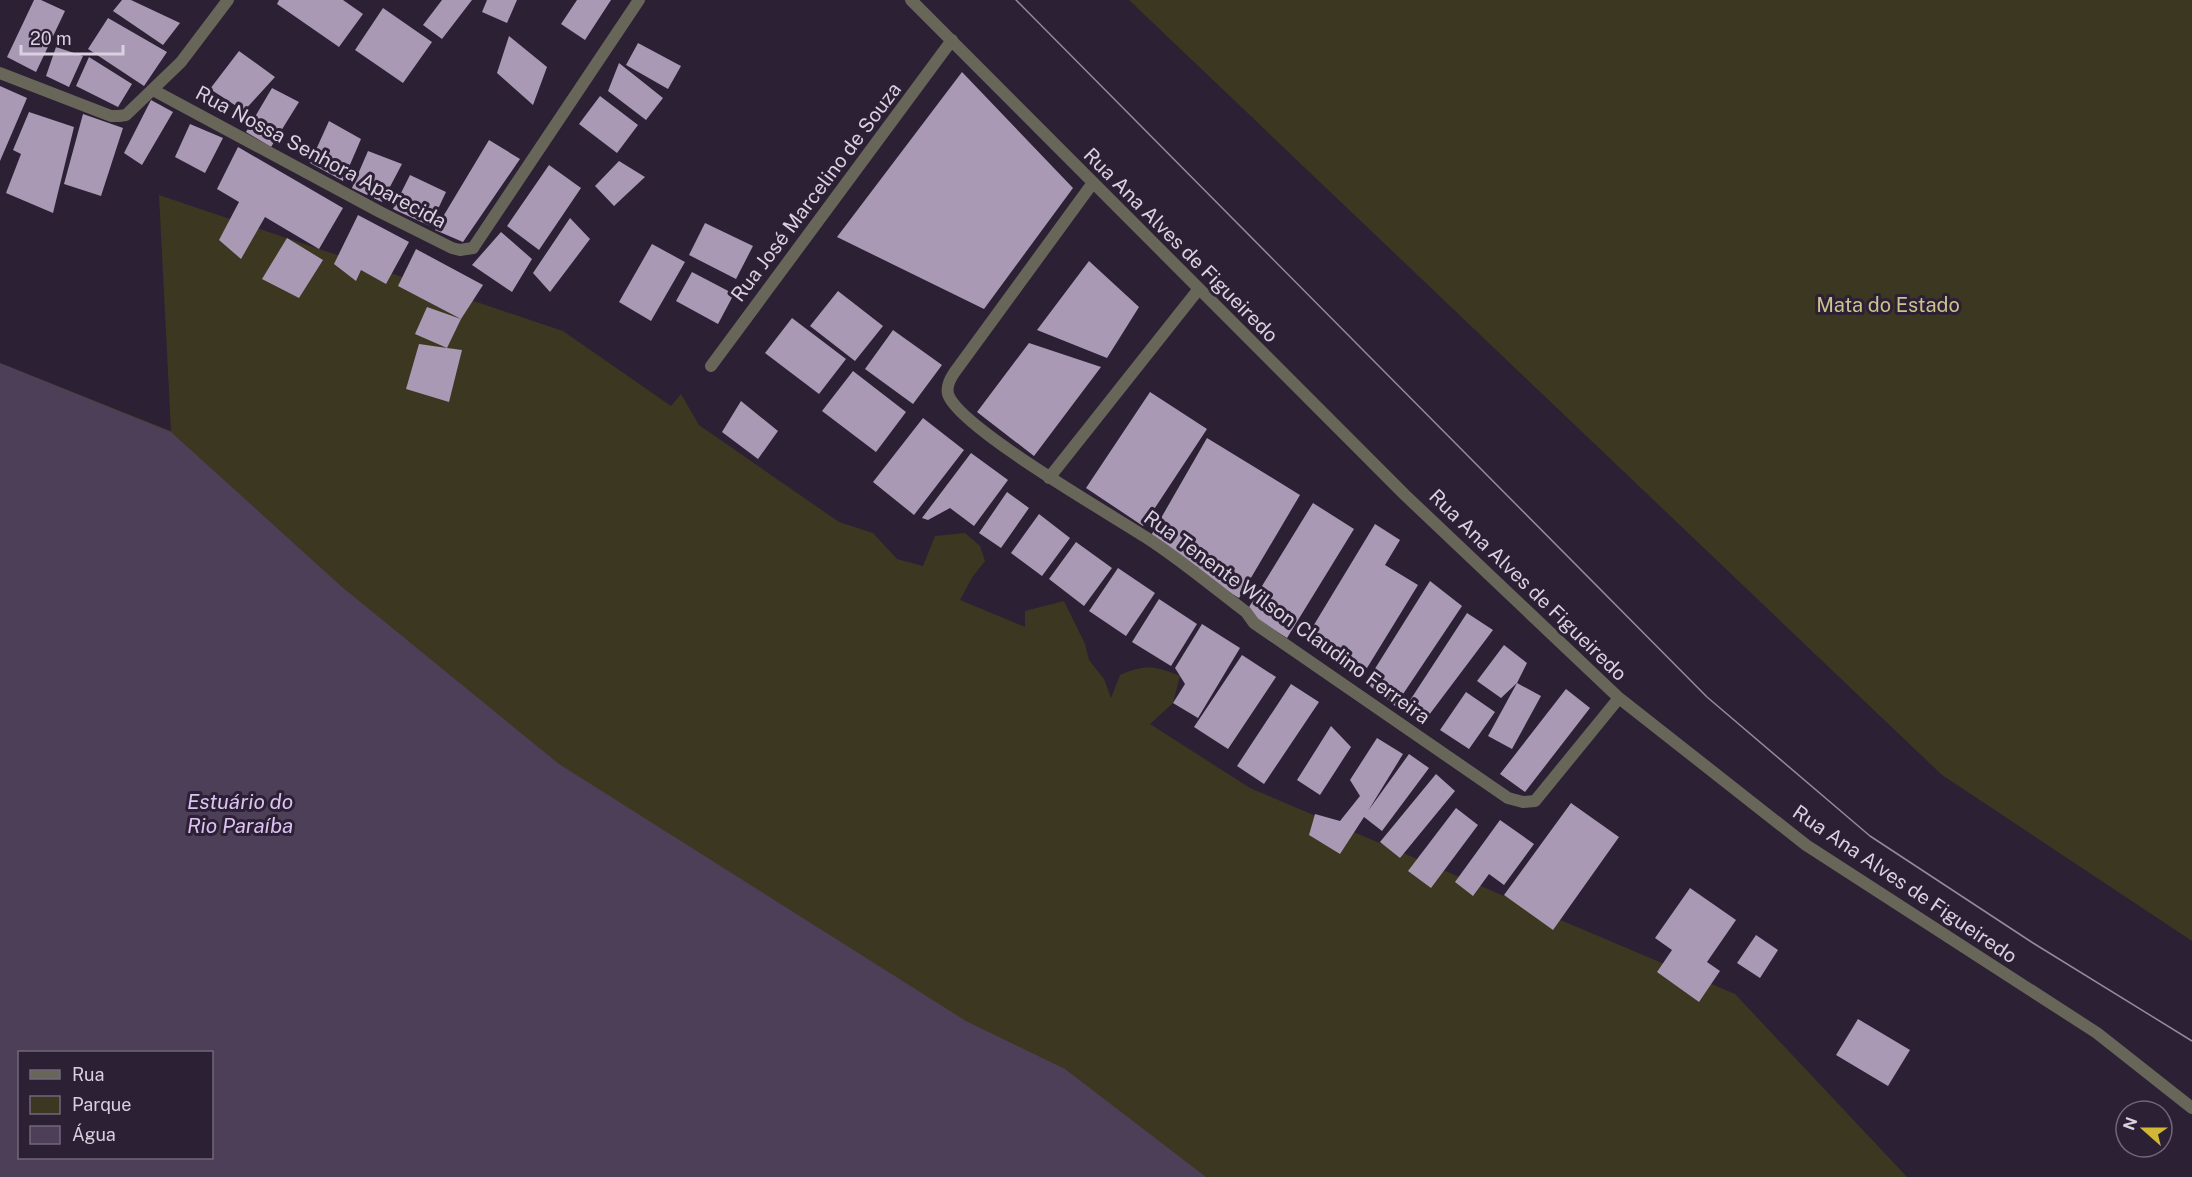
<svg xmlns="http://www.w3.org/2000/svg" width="2192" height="1177" viewBox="0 0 2192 1177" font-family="'Public Sans',sans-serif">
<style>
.green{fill:#3c3720}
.water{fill:#4d3f57;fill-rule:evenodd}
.building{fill:#a999b5}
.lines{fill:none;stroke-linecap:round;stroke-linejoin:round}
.lane{stroke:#686559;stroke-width:12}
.street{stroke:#686559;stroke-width:12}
.tram{stroke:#948a9c;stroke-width:1.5}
.labels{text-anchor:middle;stroke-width:6;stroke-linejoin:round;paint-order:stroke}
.street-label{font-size:20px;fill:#d9d1e0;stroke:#2c2035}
.park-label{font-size:20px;fill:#cec18c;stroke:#2c2035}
.water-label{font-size:21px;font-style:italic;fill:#dec2f3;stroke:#2c2035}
</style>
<rect width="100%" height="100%" fill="#2c2035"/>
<path class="green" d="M 1129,0 L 2192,0 L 2192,941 L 1942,775 Z
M 159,195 L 563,331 L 671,406 L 681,394 L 699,425 L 839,522 L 873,533 L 897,559 L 923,566 L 935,536 L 965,533 L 980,546 L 985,561 L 973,576 L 960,600 L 1025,627 L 1025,611 L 1064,601 L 1085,644 L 1089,660 L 1104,679 L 1111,698 L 1120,675 C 1146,664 1155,666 1180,676 L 1173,703 L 1150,724 L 1250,788 L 1735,994 L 1907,1177 L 61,1177 L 212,1158 L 212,1052 L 20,1052 L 0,363 L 171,431 Z"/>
<path class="water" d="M 0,363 L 171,432 L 342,587 L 559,764 L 966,1021 L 1065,1069 L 1206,1177 L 0,1177 ZM 20,1052 L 212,1052 L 212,1158 L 20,1158 Z"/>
<path class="building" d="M 34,0 L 41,0 L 65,11 L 36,72 L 7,57 Z
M 122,0 L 131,0 L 180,23 L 163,45 L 113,11 Z
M 279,0 L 343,0 L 363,14 L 339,47 L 277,4 Z
M 442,0 L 472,0 L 442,39 L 423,25 Z
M 487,0 L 517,0 L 507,23 L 482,12 Z
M 577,0 L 611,0 L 585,40 L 561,24 Z
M 383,8 L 432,42 L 403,83 L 355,50 Z
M 108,18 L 167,52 L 144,86 L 88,49 Z
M 509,36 L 547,67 L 533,105 L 497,73 Z
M 638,43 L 681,66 L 668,89 L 626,65 Z
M 56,47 L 83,56 L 69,87 L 46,76 Z
M 239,51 L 275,77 L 244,111 L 210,89 Z
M 89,57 L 132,84 L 118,107 L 76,86 Z
M 619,63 L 663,98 L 646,120 L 608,91 Z
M 962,72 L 1073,188 L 984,309 L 837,237 Z
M 0,86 L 27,98 L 0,161 Z
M 272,88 L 299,102 L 271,147 L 246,132 Z
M 600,96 L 638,125 L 617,153 L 579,124 Z
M 151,100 L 173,112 L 142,165 L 124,153 Z
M 29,112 L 74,127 L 53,213 L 6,193 L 21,154 L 13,150 Z
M 83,114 L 123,128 L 101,196 L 64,184 Z
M 329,121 L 361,139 L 343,181 L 310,163 Z
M 190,124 L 223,138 L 205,173 L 175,157 Z
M 489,140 L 520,159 L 463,242 L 435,230 Z
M 238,147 L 343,208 L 319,249 L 265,217 L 241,259 L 219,240 L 239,202 L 217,189 Z
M 368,151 L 402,164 L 382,202 L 352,188 Z
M 619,161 L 645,177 L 614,206 L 595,186 Z
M 549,165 L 581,188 L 539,250 L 507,226 Z
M 410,175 L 446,192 L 430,226 L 393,209 Z
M 358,215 L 409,242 L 386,284 L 361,270 L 356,281 L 334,264 Z
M 570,218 L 590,239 L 550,292 L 533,273 Z
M 705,223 L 753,246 L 736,279 L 689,255 Z
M 501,232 L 532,259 L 512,292 L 472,265 Z
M 287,238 L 323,260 L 299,298 L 262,279 Z
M 652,244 L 685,262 L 651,321 L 619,302 Z
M 416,249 L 483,285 L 461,319 L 398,286 Z
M 1089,261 L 1139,307 L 1107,358 L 1037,330 Z
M 692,272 L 734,294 L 718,324 L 676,301 Z
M 838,291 L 883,326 L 855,361 L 810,326 Z
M 427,307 L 461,319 L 447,348 L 462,350 L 449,402 L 406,389 L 419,344 L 447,348 L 415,334 Z
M 792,318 L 846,359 L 819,394 L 765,353 Z
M 893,330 L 942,365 L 913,404 L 865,369 Z
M 1029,343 L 1101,367 L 1034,456 L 977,412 Z
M 853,371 L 906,412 L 876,452 L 822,411 Z
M 1150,392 L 1207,429 L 1143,526 L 1086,488 Z
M 741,401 L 778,431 L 758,459 L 722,432 Z
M 923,418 L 964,450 L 914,515 L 873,482 Z
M 1207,438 L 1300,495 L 1239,598 L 1194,571 L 1199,568 L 1149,539 Z
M 971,453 L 1008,480 L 974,526 L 950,508 L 928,520 L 922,518 Z
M 1007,492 L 1029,508 L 1001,548 L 979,533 Z
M 1313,503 L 1354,529 L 1287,638 L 1246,612 Z
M 1039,514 L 1070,538 L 1042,576 L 1011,553 Z
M 1375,524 L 1400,540 L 1385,565 L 1418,585 L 1367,668 L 1309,633 Z
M 1076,542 L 1112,568 L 1084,606 L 1049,579 Z
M 1118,568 L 1155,593 L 1126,636 L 1089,611 Z
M 1430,581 L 1462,606 L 1395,706 L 1366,683 Z
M 1159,599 L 1197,624 L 1171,666 L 1132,642 Z
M 1467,613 L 1493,630 L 1423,723 L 1405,708 Z
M 1202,624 L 1240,648 L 1198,718 L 1173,703 L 1185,684 L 1175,668 Z
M 1504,645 L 1527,663 L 1517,683 L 1501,698 L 1477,681 Z
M 1242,655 L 1276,677 L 1228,749 L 1194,727 Z
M 1517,683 L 1541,696 L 1512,749 L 1488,736 Z
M 1291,684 L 1319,702 L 1264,784 L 1237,766 Z
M 1566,689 L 1590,708 L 1525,792 L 1500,774 Z
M 1466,692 L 1495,712 L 1469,749 L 1440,730 Z
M 1331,726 L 1351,747 L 1320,795 L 1297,780 Z
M 1377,738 L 1403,754 L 1368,811 L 1409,754 L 1429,768 L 1382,831 L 1364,817 L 1340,854 L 1309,835 L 1315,814 L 1340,821 L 1360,796 L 1350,780 Z
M 1436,774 L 1455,791 L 1400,858 L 1380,842 Z
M 1571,803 L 1619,837 L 1553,930 L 1504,895 Z
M 1456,808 L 1478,825 L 1431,888 L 1408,871 Z
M 1500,820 L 1534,844 L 1504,885 L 1489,874 L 1473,896 L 1455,882 Z
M 1690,888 L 1736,920 L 1707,962 L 1720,971 L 1699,1002 L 1657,972 L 1672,950 L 1655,938 Z
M 1756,935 L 1778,950 L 1760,978 L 1737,963 Z
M 1858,1019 L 1910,1050 L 1888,1086 L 1836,1055 Z"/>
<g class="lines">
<path class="lane" d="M 0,73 L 111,116 L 119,116
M 153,90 L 380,212 L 452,248 L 460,250 L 473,248"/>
<path class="street" d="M 911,0 L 1405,495 L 1619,698 L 1806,845 L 2097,1033 L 2192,1108
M 119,116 L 126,115 L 181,62 L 228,0
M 1092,184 L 954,373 C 950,379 946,386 948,394 C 958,427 1112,515 1147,538 C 1181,560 1213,587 1246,612 L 1254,623 L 1508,798 L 1523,802 L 1535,801 L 1619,698
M 473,248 L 639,0
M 711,366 L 952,40
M 1049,478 L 1198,290"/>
<path class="tram" d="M 1016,0 L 1707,697 L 1870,836 L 2033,943 L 2192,1041"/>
</g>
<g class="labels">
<g class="street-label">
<text transform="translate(321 157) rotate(28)" y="7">Rua Nossa Senhora Aparecida</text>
<text transform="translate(816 192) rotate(-53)" y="7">Rua José Marcelino de Souza</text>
<text transform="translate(1181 245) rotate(45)" y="7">Rua Ana Alves de Figueiredo</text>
<text transform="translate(1528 585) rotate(44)" y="7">Rua Ana Alves de Figueiredo</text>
<text transform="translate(1287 617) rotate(36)" y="7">Rua Tenente Wilson Claudino Ferreira</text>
<text transform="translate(1905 884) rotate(34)" y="7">Rua Ana Alves de Figueiredo</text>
</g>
<g class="park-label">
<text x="1888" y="312">Mata do Estado</text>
</g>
<g class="water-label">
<text x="240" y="809">Estuário do<tspan x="240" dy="24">Rio Paraíba</tspan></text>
</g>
</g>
<rect x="18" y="1051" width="195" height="108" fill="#2c2035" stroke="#716779" stroke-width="1.5"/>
<rect x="30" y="1070" width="30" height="9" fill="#686559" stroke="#716779" stroke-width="1.5"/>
<text x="72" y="1081" font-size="18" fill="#d9d1e0">Rua</text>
<rect x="30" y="1096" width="30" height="18" fill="#3c3720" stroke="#716779" stroke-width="1.5"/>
<text x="72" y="1111" font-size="18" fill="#d9d1e0">Parque</text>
<rect x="30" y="1126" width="30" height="18" fill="#4d3f57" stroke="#716779" stroke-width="1.5"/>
<text x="72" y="1141" font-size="18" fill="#d9d1e0">Água</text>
<g transform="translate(2144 1129) rotate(291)"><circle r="28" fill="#2c2035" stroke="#716779" stroke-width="1.5"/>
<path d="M0-4.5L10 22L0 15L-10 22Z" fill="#d2b635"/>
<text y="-9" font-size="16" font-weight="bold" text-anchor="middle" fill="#d9d1e0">N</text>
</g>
<path d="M21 45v9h102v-9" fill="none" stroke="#d9d1e0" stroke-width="3"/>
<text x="30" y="45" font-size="18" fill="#d9d1e0" stroke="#2c2035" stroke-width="4.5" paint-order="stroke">20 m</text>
</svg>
